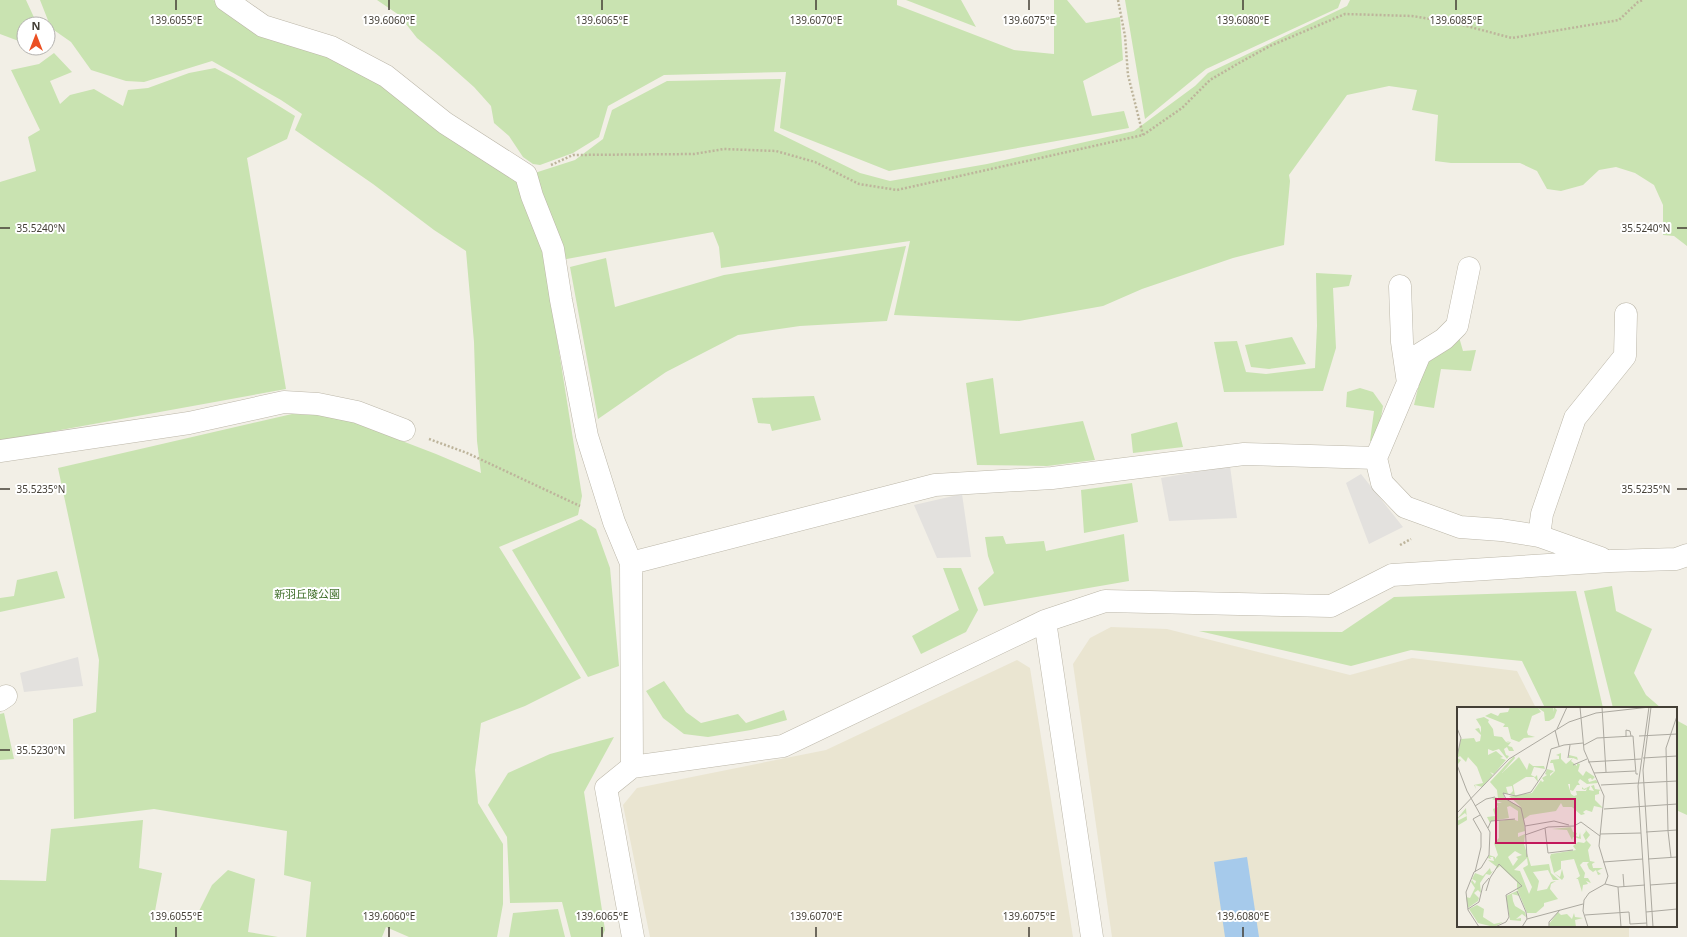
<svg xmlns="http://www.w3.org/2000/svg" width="1687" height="937" viewBox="0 0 1687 937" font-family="'Noto Sans','Noto Sans JP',sans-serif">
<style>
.education{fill:#eae5d1}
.green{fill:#c9e3b1}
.parking{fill:#e3e1de}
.water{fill:#a6caeb}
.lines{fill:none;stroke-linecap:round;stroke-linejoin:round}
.minor-casing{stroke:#bcb7a9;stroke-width:23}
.path{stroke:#bdb49b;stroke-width:2.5;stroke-dasharray:2 2;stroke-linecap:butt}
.minor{stroke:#fff;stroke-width:22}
.ticks{fill:none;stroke:#443f36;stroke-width:1.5}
.labels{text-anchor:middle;stroke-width:4;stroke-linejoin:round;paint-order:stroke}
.park-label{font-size:11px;fill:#42712d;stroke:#fff}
.inset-road{fill:none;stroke:#aca9a0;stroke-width:1}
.view{fill:#c2185b;fill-opacity:0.15;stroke:#c2185b;stroke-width:2}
.inset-edge{fill:none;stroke:#443f36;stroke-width:2}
.ticks-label{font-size:10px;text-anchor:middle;fill:#443f36;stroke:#fff;stroke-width:4;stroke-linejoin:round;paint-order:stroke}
</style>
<rect width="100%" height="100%" fill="#f2efe6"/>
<path class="education" d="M 1111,627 L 1167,629 L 1350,675 L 1412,658 L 1517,671 L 1536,708 L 1458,708 L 1458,926 L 1629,926 L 1629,937 L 1112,937 L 1073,664 L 1090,638 Z
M 1017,660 L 1030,668 L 1073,937 L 650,937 L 623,805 L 637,788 L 826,750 Z"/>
<path class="green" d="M 0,0 L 26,0 L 37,24 L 24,24 L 24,43 L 0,34 Z
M 40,0 L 213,0 L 340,59 L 383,84 L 516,179 L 575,160 L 603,139 L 612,110 L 667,81 L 781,79 L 774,131 L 860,173 L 890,181 L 987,164 L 1134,131 L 1195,86 L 1208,73 L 1347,6 L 1350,0 L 1687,0 L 1687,246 L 1674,236 L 1663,235 L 1663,205 L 1654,185 L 1635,173 L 1616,167 L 1599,170 L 1583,185 L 1561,191 L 1547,189 L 1537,171 L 1520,163 L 1451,163 L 1435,161 L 1438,115 L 1412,110 L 1417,90 L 1389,86 L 1347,95 L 1289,175 L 1290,181 L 1284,245 L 1233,258 L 1142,289 L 1103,306 L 1019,321 L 894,315 L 910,241 L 721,268 L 719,247 L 713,232 L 545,263 L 582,496 L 578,515 L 499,547 L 581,678 L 525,706 L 481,723 L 475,770 L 478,803 L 503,844 L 503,904 L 497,937 L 409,937 L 386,927 L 382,937 L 306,937 L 311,882 L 284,875 L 287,831 L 154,809 L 74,819 L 73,719 L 96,712 L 99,660 L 58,468 L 292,414 L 337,416 L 436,454 L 481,473 L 477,441 L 474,342 L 466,251 L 434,230 L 373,184 L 295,130 L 302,114 L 281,100 L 212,61 L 144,82 L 126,81 L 91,70 L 71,42 L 51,28 Z
M 377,0 L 897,0 L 897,5 L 1014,50 L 1054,54 L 1054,0 L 1067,0 L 1086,23 L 1120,17 L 1123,60 L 1083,81 L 1092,116 L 1124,111 L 1129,128 L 889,171 L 780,128 L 786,72 L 664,75 L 608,106 L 599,137 L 573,153 L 540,165 L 533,164 L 523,157 L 509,136 L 494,123 L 491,106 L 474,87 L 439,56 L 417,38 L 399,15 Z
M 906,0 L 961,0 L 976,27 Z
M 1125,0 L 1341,0 L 1338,8 L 1206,69 L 1145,119 Z
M 54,53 L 72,72 L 50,81 L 60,104 L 70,95 L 94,89 L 123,106 L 128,90 L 148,88 L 189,73 L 215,68 L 234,78 L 295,116 L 287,139 L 247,158 L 286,389 L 0,441 L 0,182 L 36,171 L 28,137 L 40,130 L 11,70 L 39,64 Z
M 906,246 L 887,321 L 800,326 L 738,335 L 666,372 L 598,419 L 570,267 L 606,258 L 615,307 L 724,275 Z
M 1316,273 L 1352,275 L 1349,286 L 1333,288 L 1336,348 L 1323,391 L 1224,392 L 1214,342 L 1237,341 L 1246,372 L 1266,374 L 1315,368 L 1317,326 Z
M 1292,337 L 1306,364 L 1269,369 L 1251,367 L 1245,345 Z
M 1459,337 L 1463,351 L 1476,350 L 1471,371 L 1441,369 L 1434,408 L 1414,405 L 1425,359 Z
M 993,378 L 1000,434 L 1083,421 L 1095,460 L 1047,466 L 977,465 L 966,383 Z
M 1360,388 L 1373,392 L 1383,406 L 1377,441 L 1370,441 L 1374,411 L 1346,407 L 1347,392 Z
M 814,396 L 821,420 L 772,431 L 770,424 L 758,423 L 752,398 Z
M 1177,422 L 1183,447 L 1133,453 L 1131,434 Z
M 1132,483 L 1138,522 L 1084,533 L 1081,490 Z
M 581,519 L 596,529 L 610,568 L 619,666 L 588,677 L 512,550 Z
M 1124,534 L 1129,581 L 984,606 L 978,588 L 994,573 L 988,556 L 985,537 L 1003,536 L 1006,544 L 1044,541 L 1046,551 Z
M 943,568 L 961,568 L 978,610 L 966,632 L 921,654 L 912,636 L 959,610 Z
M 57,571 L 65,598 L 0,612 L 0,598 L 14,596 L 17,580 Z
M 1612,586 L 1616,611 L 1652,629 L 1634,673 L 1646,695 L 1661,708 L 1613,708 L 1584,591 Z
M 1576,591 L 1603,708 L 1545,708 L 1522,661 L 1411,650 L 1351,666 L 1199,631 L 1342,632 L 1394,597 Z
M 664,681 L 686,712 L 701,723 L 738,714 L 746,723 L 784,710 L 787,720 L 751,730 L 708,737 L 684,734 L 663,718 L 646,691 Z
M 4,713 L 14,759 L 0,760 L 0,714 Z
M 1676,720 L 1687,726 L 1687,815 L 1676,810 Z
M 614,737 L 584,792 L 605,930 L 602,937 L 571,937 L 562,902 L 510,903 L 507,837 L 488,805 L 508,773 L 550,754 Z
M 143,820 L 139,868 L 162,873 L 155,911 L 194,921 L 212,885 L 228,870 L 255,879 L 248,932 L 278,937 L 0,937 L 0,880 L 46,881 L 51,829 Z
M 558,909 L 565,937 L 509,937 L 513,913 Z"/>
<path class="parking" d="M 1230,466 L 1237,518 L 1169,521 L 1161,478 Z
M 1361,474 L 1403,527 L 1369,544 L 1346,483 Z
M 962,494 L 971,557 L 937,558 L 914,505 Z
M 78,657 L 83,686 L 24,692 L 20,673 Z"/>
<path class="water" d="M 1247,857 L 1259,937 L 1225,937 L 1214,862 Z"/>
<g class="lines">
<defs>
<path id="minor" d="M 226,0 L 263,26 L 331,47 L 386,76 L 445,123 L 526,175 L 532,196 L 553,249 L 561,300 L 587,436 L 614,522 L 631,563 L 632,767 L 606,788 L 633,937
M 1400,286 L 1402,342 L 1408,383
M 0,451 L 189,423 L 284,402 L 318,404 L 357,412 L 404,430
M 1376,458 L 1420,354 L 1444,339 L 1457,326 L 1469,268
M 1539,536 L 1542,514 L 1575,418 L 1625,356 L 1626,314
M 631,563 L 935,485 L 1052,478 L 1244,454 L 1376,458 L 1382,483 L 1405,507 L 1460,527 L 1501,530 L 1539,536 L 1601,558
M 1045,621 L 1092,937
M 0,700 L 6,696
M 632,767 L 783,746 L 1045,621 L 1105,601 L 1331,606 L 1392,575 L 1611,561 L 1676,559 L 1687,555"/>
</defs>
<use href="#minor" class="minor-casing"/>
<path class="path" d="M 1118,0 L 1125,36 L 1128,75 L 1143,135
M 551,165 L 573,155 L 694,154 L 724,149 L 776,151 L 815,162 L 859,184 L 897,190 L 1143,135 L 1182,108 L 1210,80 L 1239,63 L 1270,46 L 1345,14 L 1412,16 L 1455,23 L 1512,38 L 1619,20 L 1638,2 L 1643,0
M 429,439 L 467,453 L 580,506
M 1400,545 L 1411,539"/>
<use href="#minor" class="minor"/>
</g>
<path class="ticks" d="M 176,0 L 176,10M 389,0 L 389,10M 602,0 L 602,10M 816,0 L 816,10M 1029,0 L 1029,10M 1243,0 L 1243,10M 1456,0 L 1456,10M 0,228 L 10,228M 1677,228 L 1687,228M 0,489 L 10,489M 1677,489 L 1687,489M 0,750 L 10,750M 176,927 L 176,937M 389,927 L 389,937M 602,927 L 602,937M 816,927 L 816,937M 1029,927 L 1029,937M 1243,927 L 1243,937"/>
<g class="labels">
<g class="park-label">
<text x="307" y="598">新羽丘陵公園</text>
</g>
</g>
<g transform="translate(1457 707)">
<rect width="220" height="220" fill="#f2efe6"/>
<path d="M 53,0 L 96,0 L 96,5 L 97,0 L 100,3 L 97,11 L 92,14 L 88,14 L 87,5 L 81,1 L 84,5 L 75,9 L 70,25 L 71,28 L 78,30 L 67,31 L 62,35 L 54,32 L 51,20 L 46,20 L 48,17 L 28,9 L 34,6 L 41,9 L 43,6 L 51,5 ZM 27,10 L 32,13 L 31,15 L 36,22 L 37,29 L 45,30 L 49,35 L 53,34 L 49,36 L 54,35 L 51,39 L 55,40 L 57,44 L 52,44 L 50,40 L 47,42 L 49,48 L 52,49 L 50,52 L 42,42 L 36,44 L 31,42 L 31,48 L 39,44 L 46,50 L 43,51 L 49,53 L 37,67 L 33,65 L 36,68 L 25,80 L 18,78 L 19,82 L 17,78 L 26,76 L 20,60 L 11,50 L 9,55 L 3,49 L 0,51 L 4,53 L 1,57 L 0,56 L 0,51 L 4,32 L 17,31 L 19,35 L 23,34 L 24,28 L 18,22 L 22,21 L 24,26 L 24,20 L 19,12 ZM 104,46 L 104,52 L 109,57 L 116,51 L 112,51 L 112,48 L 120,50 L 121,53 L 116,51 L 114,54 L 120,59 L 120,56 L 123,57 L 121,64 L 126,69 L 129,64 L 138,70 L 135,73 L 134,71 L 131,72 L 132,75 L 139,73 L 141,76 L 130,77 L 123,72 L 121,75 L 123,78 L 120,78 L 116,84 L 113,83 L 113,77 L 111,77 L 114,87 L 117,89 L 120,88 L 119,84 L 129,84 L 130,81 L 128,83 L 125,82 L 125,80 L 127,82 L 133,79 L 132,83 L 137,84 L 134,79 L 137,78 L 138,82 L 144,83 L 142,84 L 142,87 L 138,88 L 138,93 L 146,101 L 137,99 L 135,105 L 129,103 L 126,105 L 128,107 L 124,108 L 115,100 L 106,100 L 104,96 L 99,104 L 73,108 L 67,112 L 68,124 L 61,126 L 61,130 L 68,127 L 67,137 L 74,159 L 92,157 L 94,166 L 102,173 L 96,173 L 91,163 L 76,165 L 82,174 L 80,184 L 90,182 L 94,175 L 99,174 L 94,177 L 93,182 L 101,192 L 87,196 L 87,199 L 79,206 L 70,206 L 60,182 L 60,175 L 43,159 L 38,163 L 40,160 L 31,153 L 37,154 L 36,150 L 33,150 L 34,152 L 31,151 L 32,148 L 38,150 L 38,152 L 41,148 L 37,136 L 42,131 L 42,114 L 55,112 L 61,114 L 61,104 L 53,99 L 50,100 L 52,111 L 34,114 L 33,116 L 30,110 L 38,109 L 36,102 L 41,100 L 39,96 L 45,96 L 35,92 L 39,90 L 41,92 L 40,83 L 33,75 L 57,49 L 58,51 L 45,66 L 62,50 L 70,63 L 72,56 L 76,59 L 87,59 L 88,62 L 77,60 L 74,68 L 78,70 L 80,68 L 81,75 L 77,70 L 69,70 L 56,78 L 58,88 L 53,87 L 56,84 L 55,79 L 49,80 L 51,87 L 46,86 L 48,92 L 64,100 L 52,89 L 75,86 L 84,73 L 85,75 L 87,74 L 85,71 L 90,68 L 88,67 L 90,62 L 97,64 L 93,67 L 93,69 L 98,64 L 96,56 L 93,56 L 94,53 L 102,52 L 102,49 L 99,48 ZM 58,144 L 65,148 L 59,150 L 61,152 L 56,159 L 51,150 ZM 70,151 L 71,158 L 66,161 L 75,180 L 72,187 L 63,164 L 57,163 ZM 9,101 L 10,113 L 0,119 L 0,114 L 10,109 L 8,106 L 0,112 ZM 114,120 L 116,125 L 120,126 L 119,129 L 122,130 L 123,125 L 124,132 L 116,130 L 115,133 L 110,123 L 95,122 ZM 128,122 L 133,128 L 129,133 L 134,138 L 131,143 L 133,154 L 138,155 L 135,157 L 136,161 L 146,161 L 140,164 L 144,167 L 141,168 L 139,163 L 136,165 L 132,162 L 130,157 L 132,155 L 126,155 L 123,158 L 128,166 L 127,171 L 131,171 L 134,176 L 129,174 L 131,177 L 126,178 L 125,185 L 121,172 L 119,172 L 123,169 L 117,152 L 104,154 L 104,162 L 97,166 L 103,170 L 105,162 L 107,170 L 105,173 L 97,166 L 93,150 L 94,147 L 119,143 L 116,139 L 121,135 L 127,136 L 129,134 L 126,128 L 129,124 ZM 33,161 L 34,165 L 36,164 L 33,168 L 29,167 L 23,176 L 24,186 L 21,183 L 17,186 L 22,191 L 21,194 L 11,201 L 9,190 L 13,191 L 18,181 L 14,175 L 15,173 L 18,177 L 19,174 L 15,172 L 18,166 L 26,169 ZM 60,184 L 63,189 L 55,187 L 56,194 L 58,199 L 68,205 L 69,210 L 65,207 L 59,212 L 64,211 L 64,214 L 53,213 L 49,189 ZM 20,198 L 27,202 L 26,210 L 37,217 L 46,215 L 37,220 L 21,216 L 12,202 ZM 101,205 L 104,208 L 110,207 L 115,212 L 117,206 L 118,210 L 126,211 L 118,213 L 119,220 L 93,220 L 92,217 Z" fill="#c9e3b1" fill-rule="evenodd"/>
<path class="inset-road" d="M 123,0 L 127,43 L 147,89 L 142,139 L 151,169 L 148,177 L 132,186 L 127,193 L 126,204 L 131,220M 145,0 L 149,65M 194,0 L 186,63 L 196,220M 0,21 L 4,31 L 0,50M 100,22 L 110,0M 98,23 L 102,39M 182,29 L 220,27M 169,30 L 169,23 L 173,24 L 174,29M 127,38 L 140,31 L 176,29 L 179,67 L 181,67M 111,51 L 113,38M 186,51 L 220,49M 131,55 L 184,52M 0,58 L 10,84 L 33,125 L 32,148 L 24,161 L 17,165 L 9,185 L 11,203 L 22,220M 116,58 L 130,52M 137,66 L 178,64M 144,78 L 220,74M 18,99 L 29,92 L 38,90M 147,102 L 220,97M 0,106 L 52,52 L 112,15 L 139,6 L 193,0M 68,119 L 97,114 L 112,118M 31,121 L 34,114 L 58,112M 88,121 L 91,146 L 116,143M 189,125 L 220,123M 143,127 L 184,126M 68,128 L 91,120 L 117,119 L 124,115 L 143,129M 70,150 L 68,119 L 64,101 L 49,92 L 46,86 L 59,89 L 74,85 L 89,63 L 94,42 L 107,38 L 126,36M 214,150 L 211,124 L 209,41 L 220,9M 191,152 L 220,150M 146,155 L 186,152M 18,165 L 24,140 L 24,126 L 16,112 L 23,108M 166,167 L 167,180M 148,177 L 161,180 L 188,178M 193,178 L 220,176M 161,180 L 164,220M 29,184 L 33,171 L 42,157 L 65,179 L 49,188 L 52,210 L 49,215 L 38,220M 60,184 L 69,205 L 70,212 L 65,220M 11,202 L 22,195 L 26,178 L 32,171M 189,205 L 220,202M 128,208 L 172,205 L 173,217 L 190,216M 70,212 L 126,197M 92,220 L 92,215 L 103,203M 190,220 L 181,79 L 192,0"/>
<path class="view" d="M 39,92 L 118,92 L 118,136 L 39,136 Z"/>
<rect width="220" height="220" class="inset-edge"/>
</g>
<g class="ticks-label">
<text x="176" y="24">139.6055°E</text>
<text x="389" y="24">139.6060°E</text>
<text x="602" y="24">139.6065°E</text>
<text x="816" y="24">139.6070°E</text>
<text x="1029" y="24">139.6075°E</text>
<text x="1243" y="24">139.6080°E</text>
<text x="1456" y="24">139.6085°E</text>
<text x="41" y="232">35.5240°N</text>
<text x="1646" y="232">35.5240°N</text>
<text x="41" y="493">35.5235°N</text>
<text x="1646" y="493">35.5235°N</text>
<text x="41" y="754">35.5230°N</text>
<text x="176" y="920">139.6055°E</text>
<text x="389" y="920">139.6060°E</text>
<text x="602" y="920">139.6065°E</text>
<text x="816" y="920">139.6070°E</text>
<text x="1029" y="920">139.6075°E</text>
<text x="1243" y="920">139.6080°E</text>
</g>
<g transform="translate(36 36)"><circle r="19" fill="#ffffff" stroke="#b4b2af"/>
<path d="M0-3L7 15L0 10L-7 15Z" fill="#eb5023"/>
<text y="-6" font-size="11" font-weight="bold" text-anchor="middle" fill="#443f36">N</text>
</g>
</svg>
